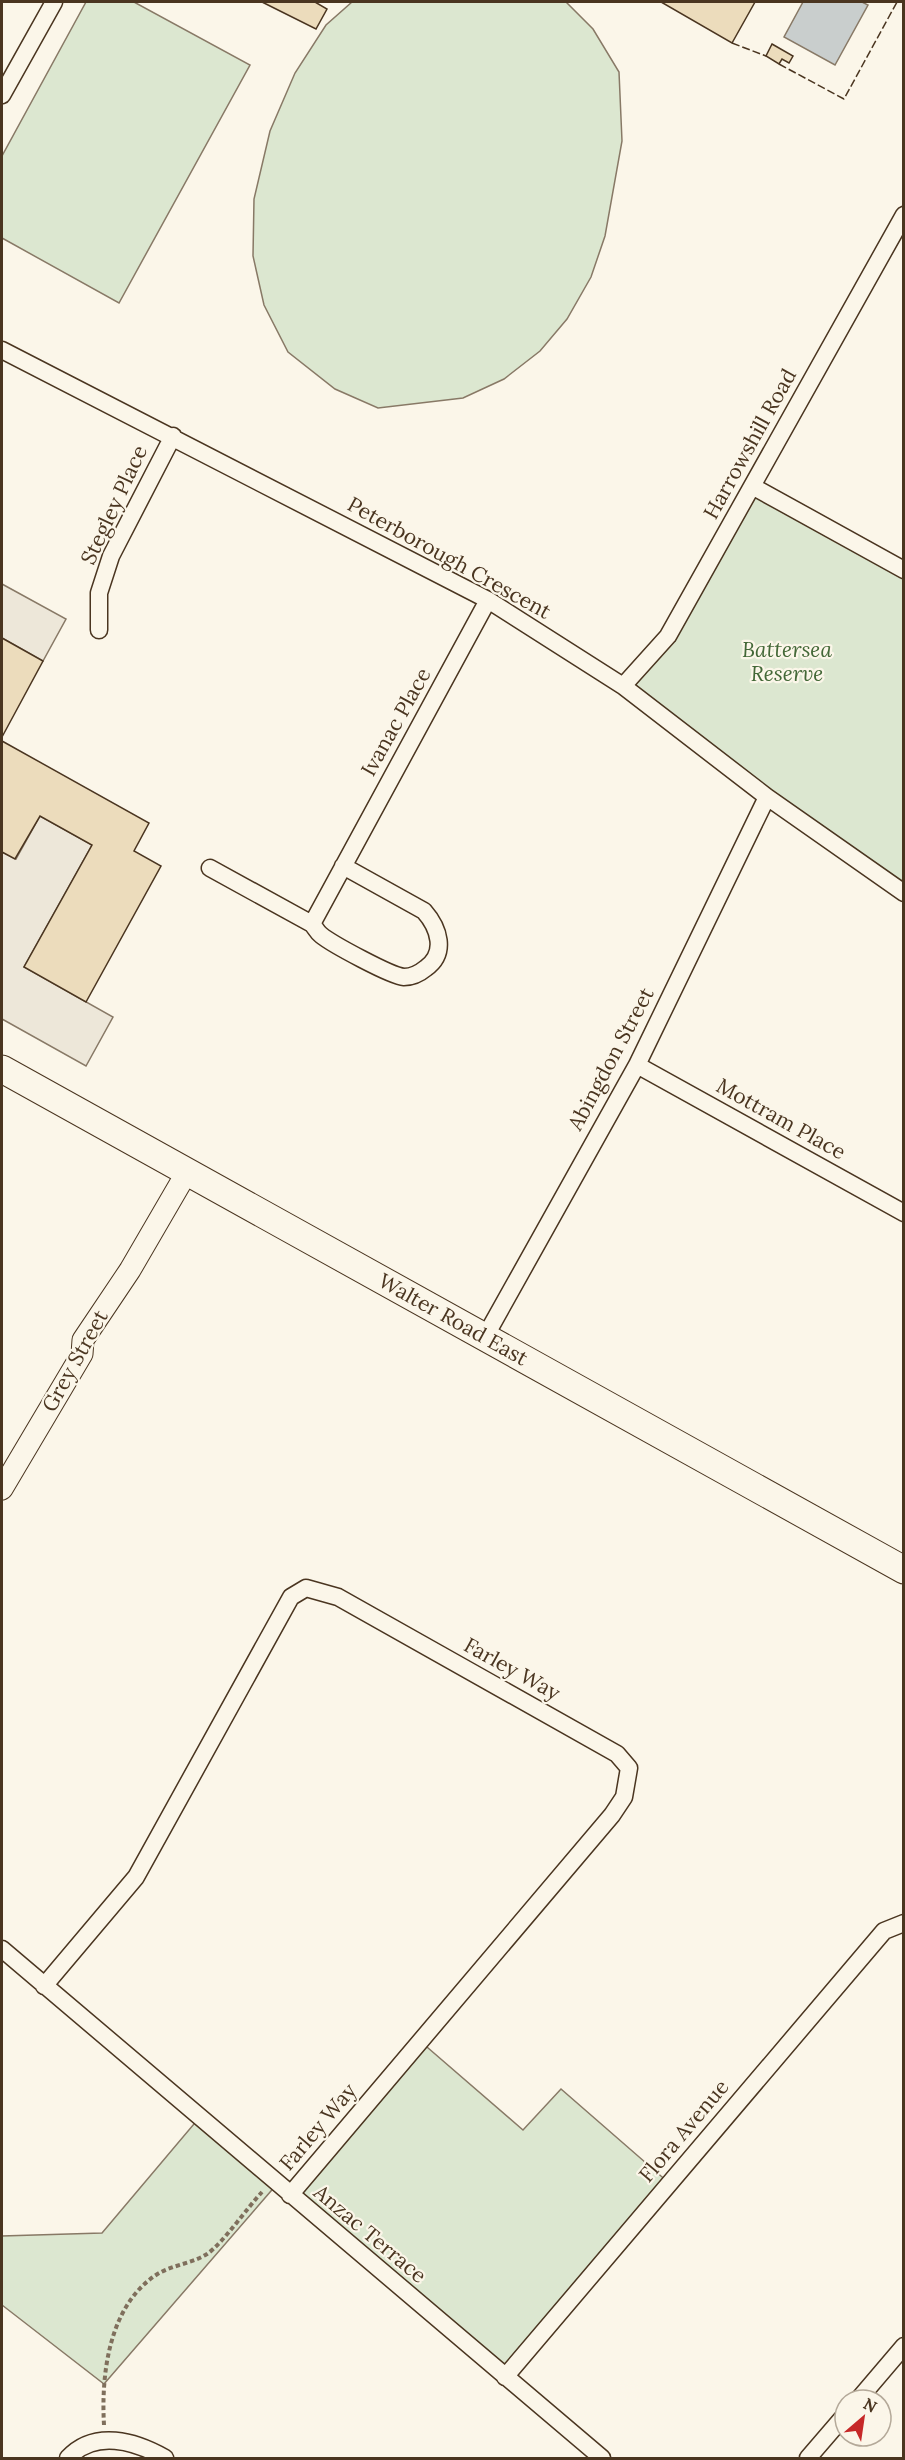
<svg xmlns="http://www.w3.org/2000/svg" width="905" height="2460" viewBox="0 0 905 2460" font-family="Lora,serif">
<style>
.green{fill:#dce7d0;stroke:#887966;stroke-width:1.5}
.parking{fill:#ede7d9;stroke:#887966;stroke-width:1.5}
.water{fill:#c9cecd;stroke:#887966;stroke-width:1.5}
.building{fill:#ecdcbc;stroke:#4a3520;stroke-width:1.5}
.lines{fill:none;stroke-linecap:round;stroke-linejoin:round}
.minor-casing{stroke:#4a3520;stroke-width:19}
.tertiary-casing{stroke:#4a3520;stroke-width:23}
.primary-casing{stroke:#4a3520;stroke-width:29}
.path{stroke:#7f6f5c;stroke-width:4;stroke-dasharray:4.5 3;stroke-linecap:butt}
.minor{stroke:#fbf6e9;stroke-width:16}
.tertiary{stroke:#fbf6e9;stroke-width:21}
.primary{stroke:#fbf6e9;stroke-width:27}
.fence{stroke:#4a3520;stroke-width:1.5;stroke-dasharray:8 3;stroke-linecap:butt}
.labels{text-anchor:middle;stroke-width:4.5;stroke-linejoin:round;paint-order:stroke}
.street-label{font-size:21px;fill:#4a3520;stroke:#fbf6e9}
.park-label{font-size:21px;font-style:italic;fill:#436837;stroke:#fbf6e9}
</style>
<rect width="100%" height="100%" fill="#fbf6e9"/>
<path class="green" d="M 86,2 L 134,2 L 250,65 L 119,303 L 2,238 L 2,156 Z
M 352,2 L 566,2 L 593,29 L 619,72 L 622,141 L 605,236 L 591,277 L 567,319 L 540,351 L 504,379 L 463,398 L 378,408 L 335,389 L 288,352 L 264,305 L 253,256 L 254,199 L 270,131 L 295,73 L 326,25 Z
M 752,486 L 903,570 L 903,893 L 623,686 L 668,636 Z
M 420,2041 L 523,2130 L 561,2089 L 669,2183 L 505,2377 L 290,2195 Z
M 199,2118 L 277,2184 L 104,2384 L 2,2305 L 2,2236 L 102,2233 Z"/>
<path class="parking" d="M 2,584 L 66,619 L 43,661 L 2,638 Z
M 40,816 L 92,845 L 24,967 L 113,1017 L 86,1066 L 2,1019 L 2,852 L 16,859 Z"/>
<path class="water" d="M 803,2 L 862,2 L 868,5 L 835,65 L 784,37 Z"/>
<path class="building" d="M 262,2 L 315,2 L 327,9 L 316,29 Z
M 661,2 L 755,2 L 732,43 Z
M 772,44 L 793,56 L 789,63 L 782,59 L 779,64 L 766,56 Z
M 2,638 L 43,661 L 2,737 Z
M 2,741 L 149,823 L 134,851 L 161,866 L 86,1002 L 24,967 L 92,845 L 40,816 L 15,859 L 2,852 Z"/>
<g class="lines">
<defs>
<path id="minor" d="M 2,95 L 54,2
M 2,350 L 488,600 L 623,686 L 767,797 L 904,893
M 752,486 L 904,570
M 99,630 L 99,593 L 111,556 L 173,436
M 623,686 L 668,636 L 904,215
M 343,866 L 424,911 C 439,928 447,953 426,968 C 420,973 412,977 404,977 C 391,976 332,944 321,935 C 317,932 315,927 312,924 L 488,600
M 210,868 L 312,924
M 637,1065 L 904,1213
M 485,1337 L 637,1065 L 767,797
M 2,1949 L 602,2458
M 44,1986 L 136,1877 L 291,1597 L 306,1588 L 338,1597 L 617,1754 L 629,1768 L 624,1797 L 612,1815 L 290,2195
M 505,2377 L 884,1931 L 904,1923
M 858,2400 L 904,2346
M 68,2458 C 95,2429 135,2441 165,2458
M 808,2458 L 845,2415"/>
<path id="tertiary" d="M 2,1489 L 82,1354 L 83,1340 L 130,1270 L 187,1172"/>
<g id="primary">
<path id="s1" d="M 2,1069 L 904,1570"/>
</g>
</defs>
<use href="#minor" class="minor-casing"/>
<use href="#tertiary" class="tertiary-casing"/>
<use href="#primary" class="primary-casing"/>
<path class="path" d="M 104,2425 C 101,2374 109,2306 156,2275 C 171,2265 191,2264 207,2254 C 223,2243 247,2208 262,2192"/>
<use href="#minor" class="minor"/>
<use href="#tertiary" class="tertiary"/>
<use href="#primary" class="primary"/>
<path class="fence" d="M 732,43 L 766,56
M 779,64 L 844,99 L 897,2"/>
</g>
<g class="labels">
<g class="street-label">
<text transform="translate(750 444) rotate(-61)" y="7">Harrowshill Road</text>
<text transform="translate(114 505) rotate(-65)" y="7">Stegley Place</text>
<text transform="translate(449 558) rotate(29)" y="7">Peterborough Crescent</text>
<text transform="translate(396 722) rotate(-61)" y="7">Ivanac Place</text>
<text transform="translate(611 1059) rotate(-62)" y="7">Abingdon Street</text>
<text transform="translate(781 1119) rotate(29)" y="7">Mottram Place</text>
<text dy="7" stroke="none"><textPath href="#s1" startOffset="516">Walter Road East</textPath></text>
<text transform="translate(75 1361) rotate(-61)" y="7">Grey Street</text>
<text transform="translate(512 1669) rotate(29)" y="7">Farley Way</text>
<text transform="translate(318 2127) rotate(-50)" y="7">Farley Way</text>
<text transform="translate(684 2131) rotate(-50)" y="7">Flora Avenue</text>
<text transform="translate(370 2234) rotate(40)" y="7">Anzac Terrace</text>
</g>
<g class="park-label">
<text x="787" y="657">Battersea<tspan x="787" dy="24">Reserve</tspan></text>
</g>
</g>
<rect width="905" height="2460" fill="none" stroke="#4a3520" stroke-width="6"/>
<g transform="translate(863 2418) rotate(29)"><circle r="28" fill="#fbf6e9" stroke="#b4a999" stroke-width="1.5"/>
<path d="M0-4.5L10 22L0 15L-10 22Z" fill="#c62828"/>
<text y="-9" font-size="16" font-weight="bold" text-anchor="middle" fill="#4a3520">N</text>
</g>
</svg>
